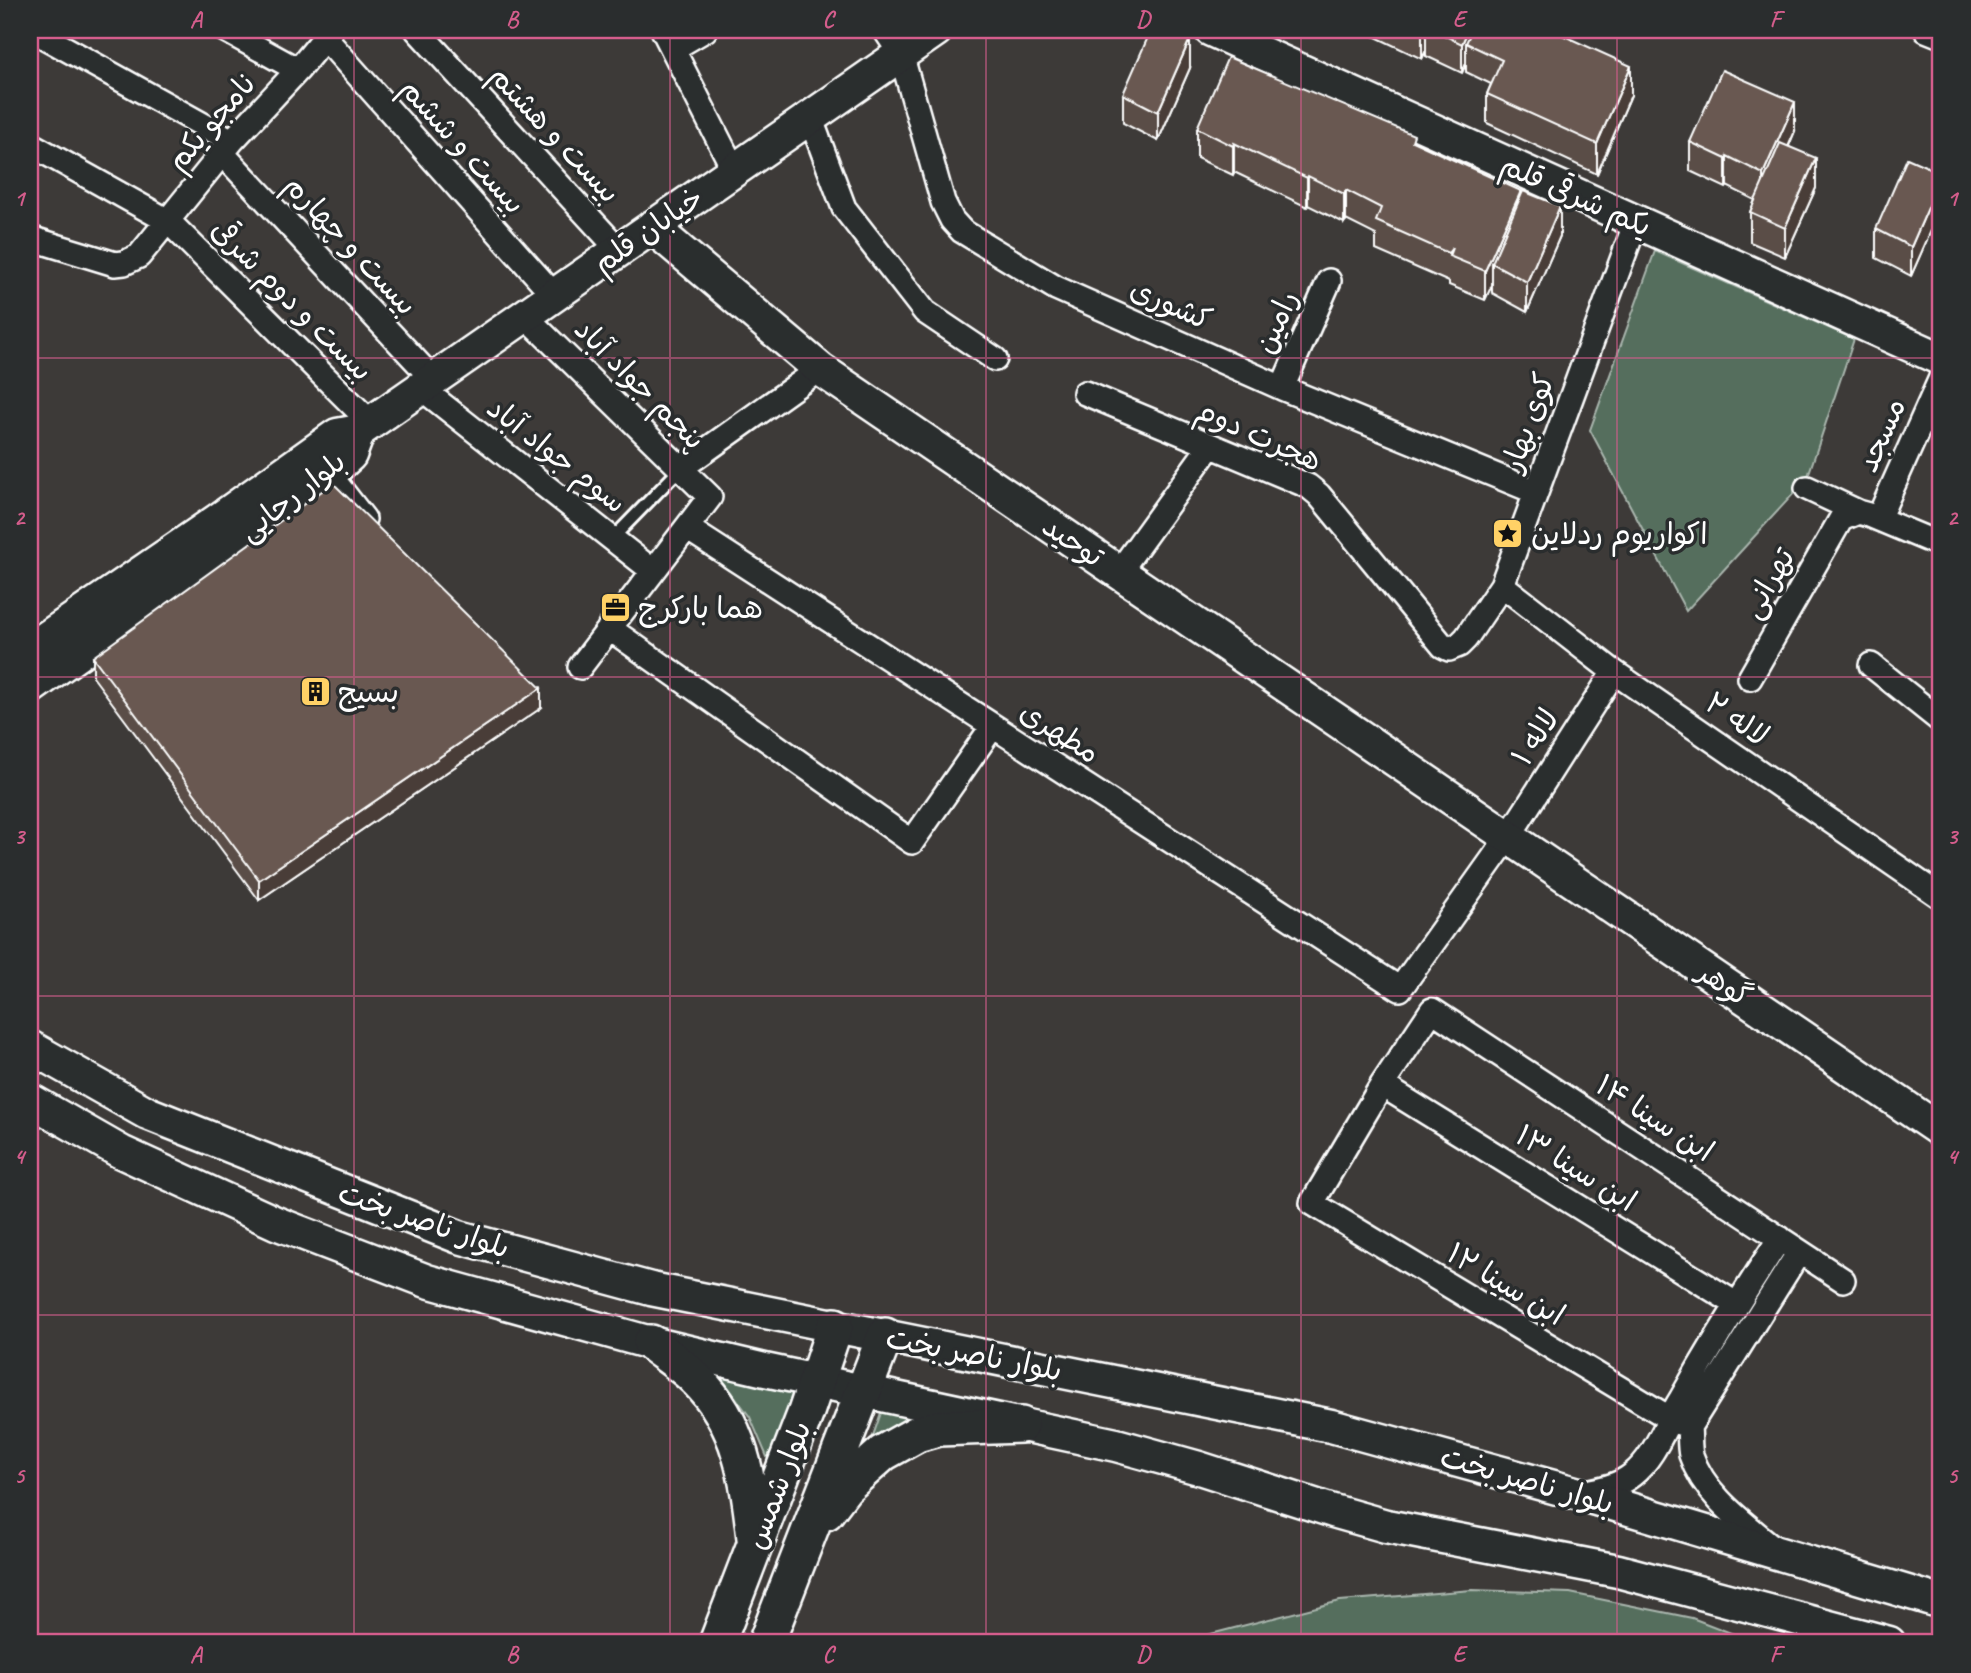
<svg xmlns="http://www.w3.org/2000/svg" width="1971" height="1673" viewBox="0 0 1971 1673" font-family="Caveat,'Playpen Sans Arabic',sans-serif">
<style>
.green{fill:#546e5d;stroke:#aab6ae;stroke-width:2}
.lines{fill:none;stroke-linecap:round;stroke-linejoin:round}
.lane-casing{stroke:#fff;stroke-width:16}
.street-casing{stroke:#fff;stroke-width:28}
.secondary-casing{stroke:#fff;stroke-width:37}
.primary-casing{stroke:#fff;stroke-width:40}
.lane{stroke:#2a2d2e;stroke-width:10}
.street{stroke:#2a2d2e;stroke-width:23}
.secondary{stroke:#2a2d2e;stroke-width:32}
.primary{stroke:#2a2d2e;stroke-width:35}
.wall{fill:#5a4d46;stroke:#fff;stroke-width:2}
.shaded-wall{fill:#4a3e39;stroke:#fff;stroke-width:2}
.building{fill:#695951;stroke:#fff;stroke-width:2}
.grid{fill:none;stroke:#d45d8c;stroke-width:2;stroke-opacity:0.55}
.labels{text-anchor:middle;stroke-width:7;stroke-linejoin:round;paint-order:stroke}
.street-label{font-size:30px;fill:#fff;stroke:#2a2d2e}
.poi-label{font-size:30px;fill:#fff;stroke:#2a2d2e;text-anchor:start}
.neatline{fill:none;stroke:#d45d8c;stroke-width:2.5}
.grid-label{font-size:23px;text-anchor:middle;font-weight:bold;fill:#d45d8c}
</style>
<rect width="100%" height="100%" fill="#3d3a38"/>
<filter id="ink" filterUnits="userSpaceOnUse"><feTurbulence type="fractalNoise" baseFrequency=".0143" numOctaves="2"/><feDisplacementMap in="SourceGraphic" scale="14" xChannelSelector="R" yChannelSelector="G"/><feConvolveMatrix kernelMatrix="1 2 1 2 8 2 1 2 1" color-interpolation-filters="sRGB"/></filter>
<g filter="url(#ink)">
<path class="green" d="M 1655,251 L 1854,339 L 1807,479 L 1686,611 L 1590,430 Z
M 720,1376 L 800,1394 L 770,1464 L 750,1417 Z
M 882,1410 L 938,1420 L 866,1456 Z
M 1472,1590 L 1570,1593 L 1692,1618 L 1757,1643 L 1192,1643 L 1207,1635 L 1340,1601 Z"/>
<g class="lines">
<defs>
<path id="lane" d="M 612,539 L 681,468"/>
<path id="street" d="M 32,30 L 232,141
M 225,30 L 298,70
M 417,30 L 619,250
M 663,30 L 734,170
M 885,30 L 901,54 L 943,202 L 952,220 L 962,231 L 1056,288 L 1282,388 L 1536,492
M 1926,30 L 1941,36
M 325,38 L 554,295
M 674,48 L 705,30
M 810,117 L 844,208 L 925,312 L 995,359
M 30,144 L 168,221 L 371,423
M 222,153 L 433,379
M 30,238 L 115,264 L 124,263 L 139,256 L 232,141 L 298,70 L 331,30
M 525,316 L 710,497 L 580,667
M 421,388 L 653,571
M 1282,388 L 1329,281
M 1085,393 L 1308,486 L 1319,495 L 1443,646 L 1449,649 L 1459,645 L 1466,638 L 1502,585 L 1636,222
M 681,468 L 820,369
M 329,474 L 364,519
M 1807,488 L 1858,512
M 1879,517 L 1941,378
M 687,528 L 1400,989 L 1509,836 L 1614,672
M 1119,572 L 1210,446
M 1502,585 L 1614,672 L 1941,897
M 609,628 L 912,842 L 993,726
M 1871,665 L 1941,721
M 1750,678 L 1841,519 L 1858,512 L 1869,515 L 1941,545
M 1382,1085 L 1736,1304
M 1689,1427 L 1669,1418 L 1312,1203 L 1382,1085 L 1432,1010 L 1843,1280
M 1582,1493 C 1599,1489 1617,1487 1632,1475 C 1656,1456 1665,1424 1681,1399 C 1712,1344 1745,1291 1780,1238
M 1774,1548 C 1743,1522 1704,1495 1691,1455 C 1689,1446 1690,1436 1689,1427 L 1799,1252"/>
<path id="secondary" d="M 1211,30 L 1941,359
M 652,227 L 820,369 L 1941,1131
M 30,649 L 218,520 L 337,435 L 359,431 L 936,30
M 30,688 L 329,474 L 350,455 L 359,431
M 30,1047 L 147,1113 L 459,1237 L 651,1289 L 1331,1426 L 1579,1494 L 1941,1602
M 30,1100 L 121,1152 L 276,1223 L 427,1281 L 651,1343 L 765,1370 L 1116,1445 L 1199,1468 L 1333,1511 L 1386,1526 L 1618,1571 L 1889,1643"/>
<path id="primary" d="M 651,1343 C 666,1355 684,1366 697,1380 C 741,1424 748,1479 755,1538
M 826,1512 L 845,1487 L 883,1453 L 917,1434 L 938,1428 L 1021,1425
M 717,1643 L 806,1412 L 835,1326
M 766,1643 L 885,1336"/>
</defs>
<use href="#lane" class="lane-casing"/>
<use href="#street" class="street-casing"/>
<use href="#secondary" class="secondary-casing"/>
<use href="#primary" class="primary-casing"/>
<use href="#lane" class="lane"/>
<use href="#street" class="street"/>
<use href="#secondary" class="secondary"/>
<use href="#primary" class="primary"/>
</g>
<path class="wall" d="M 1361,30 L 1551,30 L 1631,95 L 1597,174 L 1487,123 L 1487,94 L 1491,84 L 1466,72 L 1466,63 L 1462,73 L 1426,56 L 1426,50 L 1422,59 Z
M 1190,68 L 1158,141 L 1123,123 L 1123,94 Z
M 1197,128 L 1414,142 L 1521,196 L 1560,236 L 1527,312 L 1492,293 L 1492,284 L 1485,300 L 1449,285 L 1449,282 L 1376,250 L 1376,235 L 1346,220 L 1344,223 L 1308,205 L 1307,207 L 1234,172 L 1233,175 L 1197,158 Z
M 1795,131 L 1789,146 L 1816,188 L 1785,257 L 1750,242 L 1750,212 L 1755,200 L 1727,186 L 1726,188 L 1690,171 L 1690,142 Z
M 1941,173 L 1941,208 L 1911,276 L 1876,258 L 1876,229 Z
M 93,657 L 541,708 L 259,900 L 93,677 Z"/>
<path class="shaded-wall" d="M 1422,30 L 1426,30 L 1426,50 L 1422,59 Z
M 1468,30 L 1481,30 L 1466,43 L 1466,63 L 1462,73 L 1462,44 Z
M 1190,39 L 1190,68 L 1158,141 L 1158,112 Z
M 1631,66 L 1631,95 L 1597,174 L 1597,144 Z
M 1795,102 L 1795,131 L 1763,204 L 1763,174 Z
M 1234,143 L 1234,172 L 1233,175 L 1233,146 Z
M 1727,156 L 1727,186 L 1726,188 L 1726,159 Z
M 1816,158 L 1816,188 L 1785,257 L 1785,228 Z
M 1308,176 L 1308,205 L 1307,207 L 1307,178 Z
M 1941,178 L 1941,208 L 1911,276 L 1911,247 Z
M 1346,190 L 1346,220 L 1344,223 L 1344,194 Z
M 1521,191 L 1521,221 L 1492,263 L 1492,285 L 1485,300 L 1485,271 Z
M 1560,206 L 1560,236 L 1527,312 L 1527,282 Z
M 541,688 L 541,708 L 259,900 L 259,880 Z"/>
<path class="building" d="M 1151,30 L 1169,30 L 1190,39 L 1158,112 L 1123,94 Z
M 1433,30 L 1468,30 L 1462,44 Z
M 1472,30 L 1551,30 L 1631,66 L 1597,144 L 1487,94 L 1502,60 L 1466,43 Z
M 1228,57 L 1414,135 L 1412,141 L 1521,191 L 1485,271 L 1449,256 L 1452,248 L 1448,253 L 1376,221 L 1381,208 L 1346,190 L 1344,194 L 1308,176 L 1307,178 L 1234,143 L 1233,146 L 1197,128 Z
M 1722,70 L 1795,102 L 1763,174 L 1727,156 L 1726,159 L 1690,142 Z
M 1780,143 L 1816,158 L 1785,228 L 1750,212 Z
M 1907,158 L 1941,173 L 1941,178 L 1911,247 L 1876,229 Z
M 1523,191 L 1560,206 L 1527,282 L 1492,263 Z
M 333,483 L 541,688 L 259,880 L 93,657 Z"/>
</g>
<path class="grid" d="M 354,30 L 354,1643M 670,30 L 670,1643M 986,30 L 986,1643M 1301,30 L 1301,1643M 1617,30 L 1617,1643M 30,358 L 1941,358M 30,677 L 1941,677M 30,996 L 1941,996M 30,1315 L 1941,1315"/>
<defs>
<symbol id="sight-square" viewBox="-11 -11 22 22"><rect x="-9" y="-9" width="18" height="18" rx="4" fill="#ffd166" stroke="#2a2d2e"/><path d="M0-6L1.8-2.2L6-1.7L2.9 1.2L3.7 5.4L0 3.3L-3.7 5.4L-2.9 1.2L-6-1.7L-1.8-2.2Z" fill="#111"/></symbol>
<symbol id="office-square" viewBox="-11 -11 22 22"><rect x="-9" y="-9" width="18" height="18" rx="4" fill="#ffd166" stroke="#2a2d2e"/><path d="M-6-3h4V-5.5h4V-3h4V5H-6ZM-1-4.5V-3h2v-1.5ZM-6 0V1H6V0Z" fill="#111"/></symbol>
<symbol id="building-square" viewBox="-11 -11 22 22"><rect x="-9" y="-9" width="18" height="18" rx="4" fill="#ffd166" stroke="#2a2d2e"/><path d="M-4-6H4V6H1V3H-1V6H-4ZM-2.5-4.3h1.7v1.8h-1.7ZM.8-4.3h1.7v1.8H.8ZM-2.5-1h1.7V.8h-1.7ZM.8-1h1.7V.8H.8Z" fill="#111"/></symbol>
</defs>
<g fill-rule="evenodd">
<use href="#sight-square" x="1490" y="516" width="35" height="35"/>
<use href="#office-square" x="598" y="590" width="35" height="35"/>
<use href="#building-square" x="298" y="674" width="35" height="35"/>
</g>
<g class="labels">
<g class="street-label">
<text transform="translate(211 122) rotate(-49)" y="10">نامجو یکم</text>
<text transform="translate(555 134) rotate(47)" y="10">بیست و هشتم</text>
<text transform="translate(463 146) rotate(48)" y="10">بیست و ششم</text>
<text transform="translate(1576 195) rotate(24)" y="10">یکم شرقی قلم</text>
<text transform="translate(648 230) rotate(-35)" y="10">خیابان قلم</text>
<text transform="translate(351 245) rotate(47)" y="10">بیست و چهارم</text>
<text transform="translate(292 300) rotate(45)" y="10">بیست و دوم شرقی</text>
<text transform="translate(1171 304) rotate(24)" y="10">کشوری</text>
<text transform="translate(1276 322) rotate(-66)" y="10">رامین</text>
<text transform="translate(640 384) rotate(45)" y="10">پنجم جواد آباد</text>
<text transform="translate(1528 422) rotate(-70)" y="10">کوی بهار</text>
<text transform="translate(1259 435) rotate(24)" y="10">هجرت دوم</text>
<text transform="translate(1881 435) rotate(-66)" y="10">مسجد</text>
<text transform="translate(557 455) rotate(38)" y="10">سوم جواد آباد</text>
<text transform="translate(292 496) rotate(-38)" y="10">بلوار رجایی</text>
<text transform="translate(1073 541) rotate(34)" y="10">توحید</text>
<text transform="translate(1768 583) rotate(-60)" y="10">تهرانی</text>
<text transform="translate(1737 719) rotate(35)" y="10">لاله ۲</text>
<text transform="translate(1060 732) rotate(33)" y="10">مطهری</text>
<text transform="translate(1535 737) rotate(-57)" y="10">لاله ۱</text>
<text transform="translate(1725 984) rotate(34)" y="10">گوهر</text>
<text transform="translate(1655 1118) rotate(33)" y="10">ابن سینا ۱۴</text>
<text transform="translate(1576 1168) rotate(32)" y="10">ابن سینا ۱۳</text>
<text transform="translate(424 1220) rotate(19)" y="10">بلوار ناصر بخت</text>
<text transform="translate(1506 1284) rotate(31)" y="10">ابن سینا ۱۲</text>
<text transform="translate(974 1354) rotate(11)" y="10">بلوار ناصر بخت</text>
<text transform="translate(1527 1480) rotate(16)" y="10">بلوار ناصر بخت</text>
<text transform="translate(778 1485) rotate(-69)" y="10">بلوار شمس</text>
</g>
<g class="poi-label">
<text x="1531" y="544">اکواریوم ردلاین</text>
<text x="638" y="618">هما بارکرج</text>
<text x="338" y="702">بسیج</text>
</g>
</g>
<rect width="1971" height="1673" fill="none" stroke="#2a2d2e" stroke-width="77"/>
<rect x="38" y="38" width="1894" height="1596" class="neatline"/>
<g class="grid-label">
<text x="196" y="27">A</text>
<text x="512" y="27">B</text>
<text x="828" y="27">C</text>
<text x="1143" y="27">D</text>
<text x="1459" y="27">E</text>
<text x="1775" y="27">F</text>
<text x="19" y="206">1</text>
<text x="1952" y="206">1</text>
<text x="19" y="525">2</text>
<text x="1952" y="525">2</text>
<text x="19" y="844">3</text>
<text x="1952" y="844">3</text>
<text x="19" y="1164">4</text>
<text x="1952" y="1164">4</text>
<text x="19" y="1483">5</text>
<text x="1952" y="1483">5</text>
<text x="196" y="1662">A</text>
<text x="512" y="1662">B</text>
<text x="828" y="1662">C</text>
<text x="1143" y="1662">D</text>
<text x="1459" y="1662">E</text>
<text x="1775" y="1662">F</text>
</g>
</svg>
